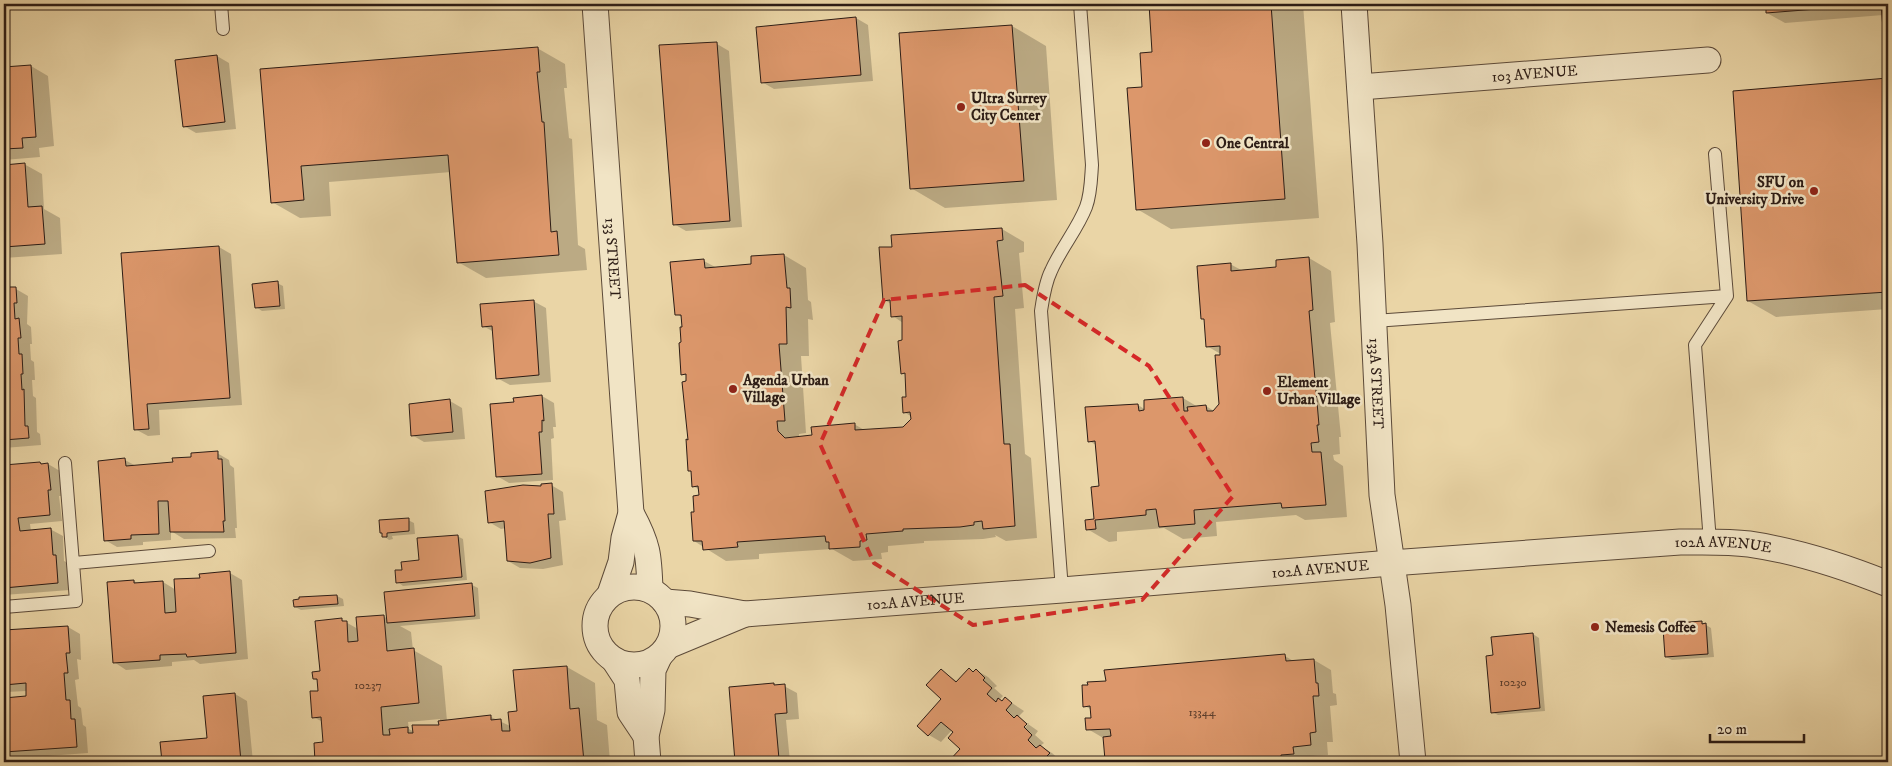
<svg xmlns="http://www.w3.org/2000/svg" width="1892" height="766" viewBox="0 0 1892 766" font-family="'IM FELL DW Pica',serif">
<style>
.shadow{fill:#0003;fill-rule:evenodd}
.building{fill:#dc976b;stroke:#2c1c15}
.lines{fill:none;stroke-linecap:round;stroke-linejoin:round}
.service-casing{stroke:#5c4a39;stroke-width:14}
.minor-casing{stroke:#5c4a39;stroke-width:27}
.service{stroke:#f1e4c5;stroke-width:12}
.minor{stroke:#f1e4c5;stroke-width:25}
.marked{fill:none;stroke:#d62828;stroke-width:4;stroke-dasharray:10 6;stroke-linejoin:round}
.poi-dot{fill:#8f2418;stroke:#f1e4c5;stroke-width:2}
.labels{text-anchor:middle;stroke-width:5;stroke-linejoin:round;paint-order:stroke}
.number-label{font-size:12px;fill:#583b2a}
.street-label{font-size:15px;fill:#2c1c15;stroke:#f1e4c5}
.poi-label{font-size:15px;font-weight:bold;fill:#2c1c15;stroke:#f1e4c5;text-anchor:start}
</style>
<rect width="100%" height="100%" fill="#ead5a6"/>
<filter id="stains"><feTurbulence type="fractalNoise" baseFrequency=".004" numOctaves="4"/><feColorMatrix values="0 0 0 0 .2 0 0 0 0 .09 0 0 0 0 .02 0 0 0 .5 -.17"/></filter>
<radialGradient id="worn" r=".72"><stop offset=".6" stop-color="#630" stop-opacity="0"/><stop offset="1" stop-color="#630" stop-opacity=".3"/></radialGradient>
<path class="shadow" d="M 1150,4 L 1303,4 L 1319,218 L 1171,229 L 1137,209 L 1143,88 L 1154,53 Z
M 1767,4 L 1888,4 L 1888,78 L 1883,15 L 1785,23 L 1767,13 Z
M 856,18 L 868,25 L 873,81 L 774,89 L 762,82 Z
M 1012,26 L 1046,46 L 1057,200 L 945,208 L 911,188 Z
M 717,44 L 729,51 L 742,227 L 686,231 L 674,224 Z
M 537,48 L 565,64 L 567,88 L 564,88 L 569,138 L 572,139 L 578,245 L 585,249 L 587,270 L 486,278 L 458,262 L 451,172 L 329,182 L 331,216 L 300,218 L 272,202 L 262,70 Z
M 217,56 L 229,63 L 236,129 L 196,133 L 184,126 Z
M 31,66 L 48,76 L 54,146 L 39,148 L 40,157 L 4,160 L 4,68 Z
M 1888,80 L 1888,309 L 1776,317 L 1748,301 L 1734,93 Z
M 24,164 L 42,174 L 44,209 L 60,218 L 62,254 L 4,258 L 4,166 Z
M 1002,229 L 1024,242 L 1024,252 L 1019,253 L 1024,308 L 1015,309 L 1025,454 L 1031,458 L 1037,538 L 1006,541 L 995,535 L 996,537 L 983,539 L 924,541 L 924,543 L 888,546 L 888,552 L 881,553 L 882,559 L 853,561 L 832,549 L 759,554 L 759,559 L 726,561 L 694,541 L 695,513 L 701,496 L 700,490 L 693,486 L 692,472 L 690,471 L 687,376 L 683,374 L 684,328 L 683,318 L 677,314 L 704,261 L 717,268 L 752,265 L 784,255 L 806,268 L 808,300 L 811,302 L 813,320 L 808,319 L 809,356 L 801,356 L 806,433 L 799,434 L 799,438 L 814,436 L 854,424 L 866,431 L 904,428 L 912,420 L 912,417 L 904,412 L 908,398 L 906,375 L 902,373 L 903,323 L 893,316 L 892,304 L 884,300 L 893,248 Z
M 219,247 L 231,254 L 242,405 L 159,410 L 160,435 L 148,436 L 135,429 Z
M 1309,258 L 1331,271 L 1335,322 L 1330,323 L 1341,437 L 1339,437 L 1340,454 L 1333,455 L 1334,460 L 1343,466 L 1347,517 L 1305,520 L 1296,515 L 1216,522 L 1217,536 L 1183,539 L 1164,528 L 1117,532 L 1117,541 L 1109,542 L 1087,529 L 1095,520 L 1100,487 L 1096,445 L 1089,441 L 1138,405 L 1146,410 L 1183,398 L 1198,407 L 1206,406 L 1214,411 L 1221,405 L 1224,356 L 1207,346 L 1205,320 L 1202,318 L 1230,264 L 1243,271 L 1278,268 Z
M 277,283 L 283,286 L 285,309 L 262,311 L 256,307 Z
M 16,289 L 28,296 L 27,324 L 31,327 L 32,344 L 30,344 L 31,360 L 34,362 L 35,380 L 32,380 L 33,396 L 36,398 L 37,432 L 40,434 L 41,445 L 4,448 L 4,290 Z
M 533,301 L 546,308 L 551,382 L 510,385 L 497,378 L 494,332 L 483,326 Z
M 542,396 L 554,403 L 556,427 L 553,427 L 554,438 L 551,439 L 553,480 L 509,483 L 497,476 L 515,399 Z
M 450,401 L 462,408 L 465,439 L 424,442 L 412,435 Z
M 217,453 L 229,460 L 230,465 L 234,468 L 237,528 L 235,528 L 236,538 L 184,539 L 171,531 L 171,540 L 143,542 L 143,545 L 117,547 L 105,540 L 125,460 L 136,466 L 174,463 Z
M 40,463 L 48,464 L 60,471 L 63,496 L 59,496 L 62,521 L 30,524 L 31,531 L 50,529 L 63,536 L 64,561 L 68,563 L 70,590 L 4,595 L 4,466 Z
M 551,485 L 563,492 L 566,520 L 559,521 L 563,565 L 543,569 L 520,568 L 508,561 L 506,528 L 501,529 L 489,522 L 542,488 Z
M 408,520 L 414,523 L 415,534 L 392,536 L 393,539 L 389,540 L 384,536 L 383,534 Z
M 457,536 L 463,539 L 467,580 L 403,586 L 398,582 L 403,571 L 421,561 Z
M 230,573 L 242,580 L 248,659 L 200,664 L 194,660 L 172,662 L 172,666 L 126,670 L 114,662 L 134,581 L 139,584 L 163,582 L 176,590 L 201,579 Z
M 472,585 L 478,588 L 480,619 L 400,626 L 411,632 L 413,650 L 442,666 L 447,721 L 491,717 L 510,726 L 518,712 L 514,672 L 567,667 L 595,683 L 597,720 L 607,725 L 610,762 L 317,762 L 315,744 L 324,743 L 323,722 L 313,717 L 320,692 L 319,681 L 314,679 L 321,673 L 342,620 L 358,629 L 383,616 L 388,619 ZM 440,719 L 440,726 L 414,732 L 409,729 L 408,722 Z
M 337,596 L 343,599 L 344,606 L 301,610 L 295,607 Z
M 1701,622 L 1711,628 L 1714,657 L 1672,660 L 1666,657 Z
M 68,627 L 80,634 L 81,660 L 77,659 L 79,679 L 75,680 L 78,706 L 81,708 L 83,725 L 86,727 L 88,753 L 8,759 L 4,757 L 4,699 L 28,697 L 27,691 L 6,692 L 4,691 L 4,632 Z
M 1533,634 L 1539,638 L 1545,711 L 1498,715 L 1492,712 L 1494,656 L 1492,638 Z
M 1285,656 L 1295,662 L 1314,660 L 1331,670 L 1333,693 L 1336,694 L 1337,705 L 1330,706 L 1333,742 L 1327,742 L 1328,755 L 1310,756 L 1311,762 L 1112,762 L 1106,759 L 1105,739 L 1088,729 L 1092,719 L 1092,710 L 1085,706 L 1107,682 Z
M 969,669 L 974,672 L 976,670 L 988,677 L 997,686 L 994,688 L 1003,696 L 999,700 L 1002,702 L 1006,699 L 1024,711 L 1018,717 L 1038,731 L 1035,735 L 1044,743 L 1040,746 L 1052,753 L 1061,761 L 1060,762 L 950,762 L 962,749 L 955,732 L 952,730 L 941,742 L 929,735 L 919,726 L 943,699 L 942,671 L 958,682 ZM 1026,723 L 1029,723 L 1020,733 Z
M 773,685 L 776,686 L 784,686 L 797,693 L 799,719 L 786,720 L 790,762 L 737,762 L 731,688 Z
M 235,694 L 247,701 L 253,762 L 163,762 L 162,743 L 208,739 Z"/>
<path class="building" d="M 1149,4 L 1271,4 L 1285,199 L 1136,210 L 1127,88 L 1142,87 L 1140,53 L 1152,52 Z
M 1766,4 L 1888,4 L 1888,78 L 1887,79 L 1881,4 L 1766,13 Z
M 856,17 L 861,75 L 761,83 L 756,27 Z
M 1012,25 L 1024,181 L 910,189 L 899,33 Z
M 717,42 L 730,221 L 673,225 L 659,45 Z
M 538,47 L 540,72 L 537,72 L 542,122 L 544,122 L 551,232 L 557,231 L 559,255 L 457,263 L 448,155 L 301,166 L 304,200 L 271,203 L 260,69 Z
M 217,55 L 225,122 L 183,127 L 175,60 Z
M 31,65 L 36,137 L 22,138 L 23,148 L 4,149 L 4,67 Z
M 1888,78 L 1888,292 L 1747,301 L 1733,91 Z
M 25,163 L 28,207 L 42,206 L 45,244 L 4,247 L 4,165 Z
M 1002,228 L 1003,240 L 997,241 L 1003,296 L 994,297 L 1004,444 L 1010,444 L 1015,526 L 983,529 L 982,521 L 974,522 L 974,525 L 960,527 L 903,529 L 903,531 L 866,534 L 867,540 L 860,541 L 860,547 L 829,549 L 829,542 L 826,542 L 825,536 L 737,542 L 738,547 L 703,550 L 702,541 L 693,541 L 691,512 L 694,512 L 693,496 L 699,495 L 698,486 L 692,487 L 691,471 L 688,471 L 686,439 L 688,440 L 682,382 L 686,381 L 686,374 L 681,375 L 679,343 L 681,342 L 680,327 L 682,327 L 681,315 L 675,315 L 670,262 L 704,259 L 705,268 L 751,264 L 751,256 L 784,254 L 787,288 L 790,288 L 791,308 L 786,307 L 787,344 L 779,344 L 785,421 L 777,421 L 778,431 L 785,438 L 812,435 L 811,427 L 855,423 L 855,430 L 903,427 L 911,419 L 910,412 L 903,413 L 902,397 L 906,397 L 905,373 L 901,374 L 898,341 L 902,340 L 902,316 L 891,317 L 890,300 L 883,301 L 879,247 L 892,247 L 891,235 Z
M 219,246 L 230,398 L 147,404 L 149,429 L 134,430 L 121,253 Z
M 1309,257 L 1313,310 L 1309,311 L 1319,425 L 1317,425 L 1319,442 L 1311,443 L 1312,452 L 1321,452 L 1326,505 L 1282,508 L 1281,503 L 1194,510 L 1195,524 L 1159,527 L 1156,509 L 1146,510 L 1146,515 L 1095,520 L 1096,529 L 1086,530 L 1085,520 L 1094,519 L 1091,487 L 1099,486 L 1095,441 L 1088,442 L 1085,407 L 1138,404 L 1139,411 L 1144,410 L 1144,400 L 1183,397 L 1184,411 L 1188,411 L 1187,407 L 1206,405 L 1207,411 L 1213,411 L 1219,404 L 1215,355 L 1220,355 L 1220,346 L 1206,347 L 1204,319 L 1201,319 L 1197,266 L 1231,263 L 1231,271 L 1276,267 L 1276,260 Z
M 278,281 L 280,306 L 255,308 L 252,284 Z
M 4,287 L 16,287 L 17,303 L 14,303 L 15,319 L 19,318 L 21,338 L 18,338 L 19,354 L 22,354 L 23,374 L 21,374 L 22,390 L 24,389 L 25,426 L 28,426 L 29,438 L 4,440 Z
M 534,300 L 539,375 L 496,379 L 492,326 L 482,327 L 480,304 Z
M 542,395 L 544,421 L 542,420 L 542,432 L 539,432 L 542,474 L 496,477 L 490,404 L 514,402 L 513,398 Z
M 450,399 L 453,432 L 411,436 L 409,404 Z
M 218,451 L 218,459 L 222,459 L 225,521 L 223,521 L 224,532 L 170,532 L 168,501 L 158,501 L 159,534 L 131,535 L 131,539 L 104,541 L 98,461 L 125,458 L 126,466 L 173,462 L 172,458 L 191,457 L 191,453 Z
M 40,462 L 41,464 L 48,463 L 51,490 L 48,490 L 50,515 L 18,518 L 20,531 L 51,528 L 53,555 L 56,555 L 58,583 L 4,588 L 4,465 Z
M 552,483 L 554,514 L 548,514 L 551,558 L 530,563 L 507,561 L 504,521 L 488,523 L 485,491 L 523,485 L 541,486 L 541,484 Z
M 409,518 L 409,531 L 387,533 L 387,537 L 382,537 L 382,533 L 380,533 L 379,520 Z
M 458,535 L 462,577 L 396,583 L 395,570 L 402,570 L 401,562 L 419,560 L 417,538 Z
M 230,571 L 236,653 L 187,657 L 186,654 L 160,655 L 160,660 L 113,663 L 107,582 L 134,580 L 134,583 L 163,581 L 165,613 L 176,612 L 174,579 L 200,578 L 199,574 Z
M 472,583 L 475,616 L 387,623 L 384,592 Z
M 337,595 L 338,604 L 294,607 L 293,600 L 299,599 L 299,597 Z
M 384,615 L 387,651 L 414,648 L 419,703 L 381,707 L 383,735 L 390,735 L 389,729 L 408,727 L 408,733 L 413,733 L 412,725 L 439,725 L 438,721 L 491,715 L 491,720 L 501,719 L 502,731 L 510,731 L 508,712 L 517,711 L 513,670 L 567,666 L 570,709 L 579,708 L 584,762 L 315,762 L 314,743 L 323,742 L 321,717 L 312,718 L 310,691 L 318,691 L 317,679 L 313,679 L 312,672 L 320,671 L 315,621 L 342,618 L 342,621 L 347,621 L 348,642 L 358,641 L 356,617 Z
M 1702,621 L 1702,624 L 1706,623 L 1708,654 L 1665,657 L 1663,628 L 1677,626 L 1677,623 Z
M 68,626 L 70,653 L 66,653 L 68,673 L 64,673 L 66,700 L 70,700 L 71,719 L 75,719 L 77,747 L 4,752 L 4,698 L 26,696 L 26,683 L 4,685 L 4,630 Z
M 1533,633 L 1540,708 L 1491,713 L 1486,656 L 1493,655 L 1491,637 Z
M 1285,654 L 1286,661 L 1314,659 L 1316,683 L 1318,683 L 1319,696 L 1313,696 L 1316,732 L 1310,733 L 1311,745 L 1293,747 L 1294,754 L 1281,755 L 1281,758 L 1229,762 L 1131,762 L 1131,759 L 1113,761 L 1113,759 L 1105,760 L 1103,737 L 1111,736 L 1110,729 L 1086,730 L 1085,718 L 1091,718 L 1090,706 L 1083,707 L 1082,685 L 1088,685 L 1087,682 L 1106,681 L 1104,670 Z
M 969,668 L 973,672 L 976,669 L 985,678 L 983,680 L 992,688 L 987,694 L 996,702 L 998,698 L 1002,701 L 1005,697 L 1012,703 L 1006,710 L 1014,718 L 1017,715 L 1027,724 L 1024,727 L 1032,735 L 1028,740 L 1036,748 L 1040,745 L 1050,753 L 1046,757 L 1052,762 L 948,762 L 960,749 L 948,738 L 953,732 L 941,722 L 928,736 L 917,726 L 941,699 L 926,685 L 941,669 L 956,682 Z
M 774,683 L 774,685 L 785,684 L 787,713 L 775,714 L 779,759 L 735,762 L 729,687 Z
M 235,693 L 241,762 L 162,762 L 160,742 L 207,738 L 203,696 Z"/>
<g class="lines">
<defs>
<path id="service" d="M 221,4 L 223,29
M 1374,321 L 1727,296
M 1710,542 L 1695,345 L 1727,296 L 1715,154
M 74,563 L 209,551
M 1062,590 L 1041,311 C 1043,298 1045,283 1051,271 C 1061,248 1077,230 1086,207 C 1091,194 1091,179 1092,165 L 1080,4
M 4,607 L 76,601 L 65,463"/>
<g id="minor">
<path id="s1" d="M 595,4 L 631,513 L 624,538 L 621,562 L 610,594"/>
<path id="s2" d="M 1354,4 L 1370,244 L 1382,495 L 1398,605 L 1413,762"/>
<path id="s3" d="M 1360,87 L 1708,60"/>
<path d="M 631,513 C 648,544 649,555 650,590"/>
<circle cx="634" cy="626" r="39"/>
<path id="s4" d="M 665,602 L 690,604 L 745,614 L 1062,590 L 1391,563 L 1680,542 C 1703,542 1726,541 1749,544 C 1797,551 1843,566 1888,584"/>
<path d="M 668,646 L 745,614"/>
<path d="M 614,660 L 627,680 L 630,712 L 646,736"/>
<path d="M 648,762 L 646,736 L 652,710 L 653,670 L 659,657"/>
</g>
</defs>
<use href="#service" class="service-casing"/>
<use href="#minor" class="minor-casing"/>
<use href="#service" class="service"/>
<use href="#minor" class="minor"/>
</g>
<path class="marked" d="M 1025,285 L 1149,366 L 1233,496 L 1142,600 L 973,625 L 874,563 L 820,444 L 884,300 Z"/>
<g class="poi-dot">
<circle cx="961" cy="107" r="5"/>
<circle cx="1206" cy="143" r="5"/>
<circle cx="1814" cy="191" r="5"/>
<circle cx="733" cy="389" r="5"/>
<circle cx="1267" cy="391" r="5"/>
<circle cx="1595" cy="627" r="5"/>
</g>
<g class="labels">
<g class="number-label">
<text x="1513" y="686">10230</text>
<text x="368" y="689">10237</text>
<text x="1202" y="716">13344</text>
</g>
<g class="street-label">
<text dy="5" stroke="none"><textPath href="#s3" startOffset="175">103 AVENUE</textPath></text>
<text dy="5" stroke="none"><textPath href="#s1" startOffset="255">133 STREET</textPath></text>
<text dy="5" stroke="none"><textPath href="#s2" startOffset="380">133A STREET</textPath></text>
<text dy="5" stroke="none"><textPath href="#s4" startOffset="1062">102A AVENUE</textPath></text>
<text dy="5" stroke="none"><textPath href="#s4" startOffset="658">102A AVENUE</textPath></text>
<text dy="5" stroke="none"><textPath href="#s4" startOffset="252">102A AVENUE</textPath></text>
</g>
<g class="poi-label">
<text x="971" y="103">Ultra Surrey<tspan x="971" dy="17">City Center</tspan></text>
<text x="1216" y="148">One Central</text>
<text x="1804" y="187" text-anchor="end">SFU on<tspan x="1804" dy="17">University Drive</tspan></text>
<text x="743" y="385">Agenda Urban<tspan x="743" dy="17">Village</tspan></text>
<text x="1277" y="387">Element<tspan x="1277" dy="17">Urban Village</tspan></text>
<text x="1605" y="632">Nemesis Coffee</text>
</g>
</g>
<rect width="1892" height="766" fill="none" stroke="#ead5a6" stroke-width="20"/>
<rect x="5" y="5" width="1882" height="756" fill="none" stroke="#2c1c15" stroke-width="2.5"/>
<rect x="10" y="10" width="1872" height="746" fill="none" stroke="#2c1c15"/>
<path d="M1710 734v8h94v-8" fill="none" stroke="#2c1c15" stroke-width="2.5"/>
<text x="1717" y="734" font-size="15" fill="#2c1c15" stroke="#f1e4c5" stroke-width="4" paint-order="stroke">20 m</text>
<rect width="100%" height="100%" filter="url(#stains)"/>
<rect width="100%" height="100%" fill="url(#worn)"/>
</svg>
